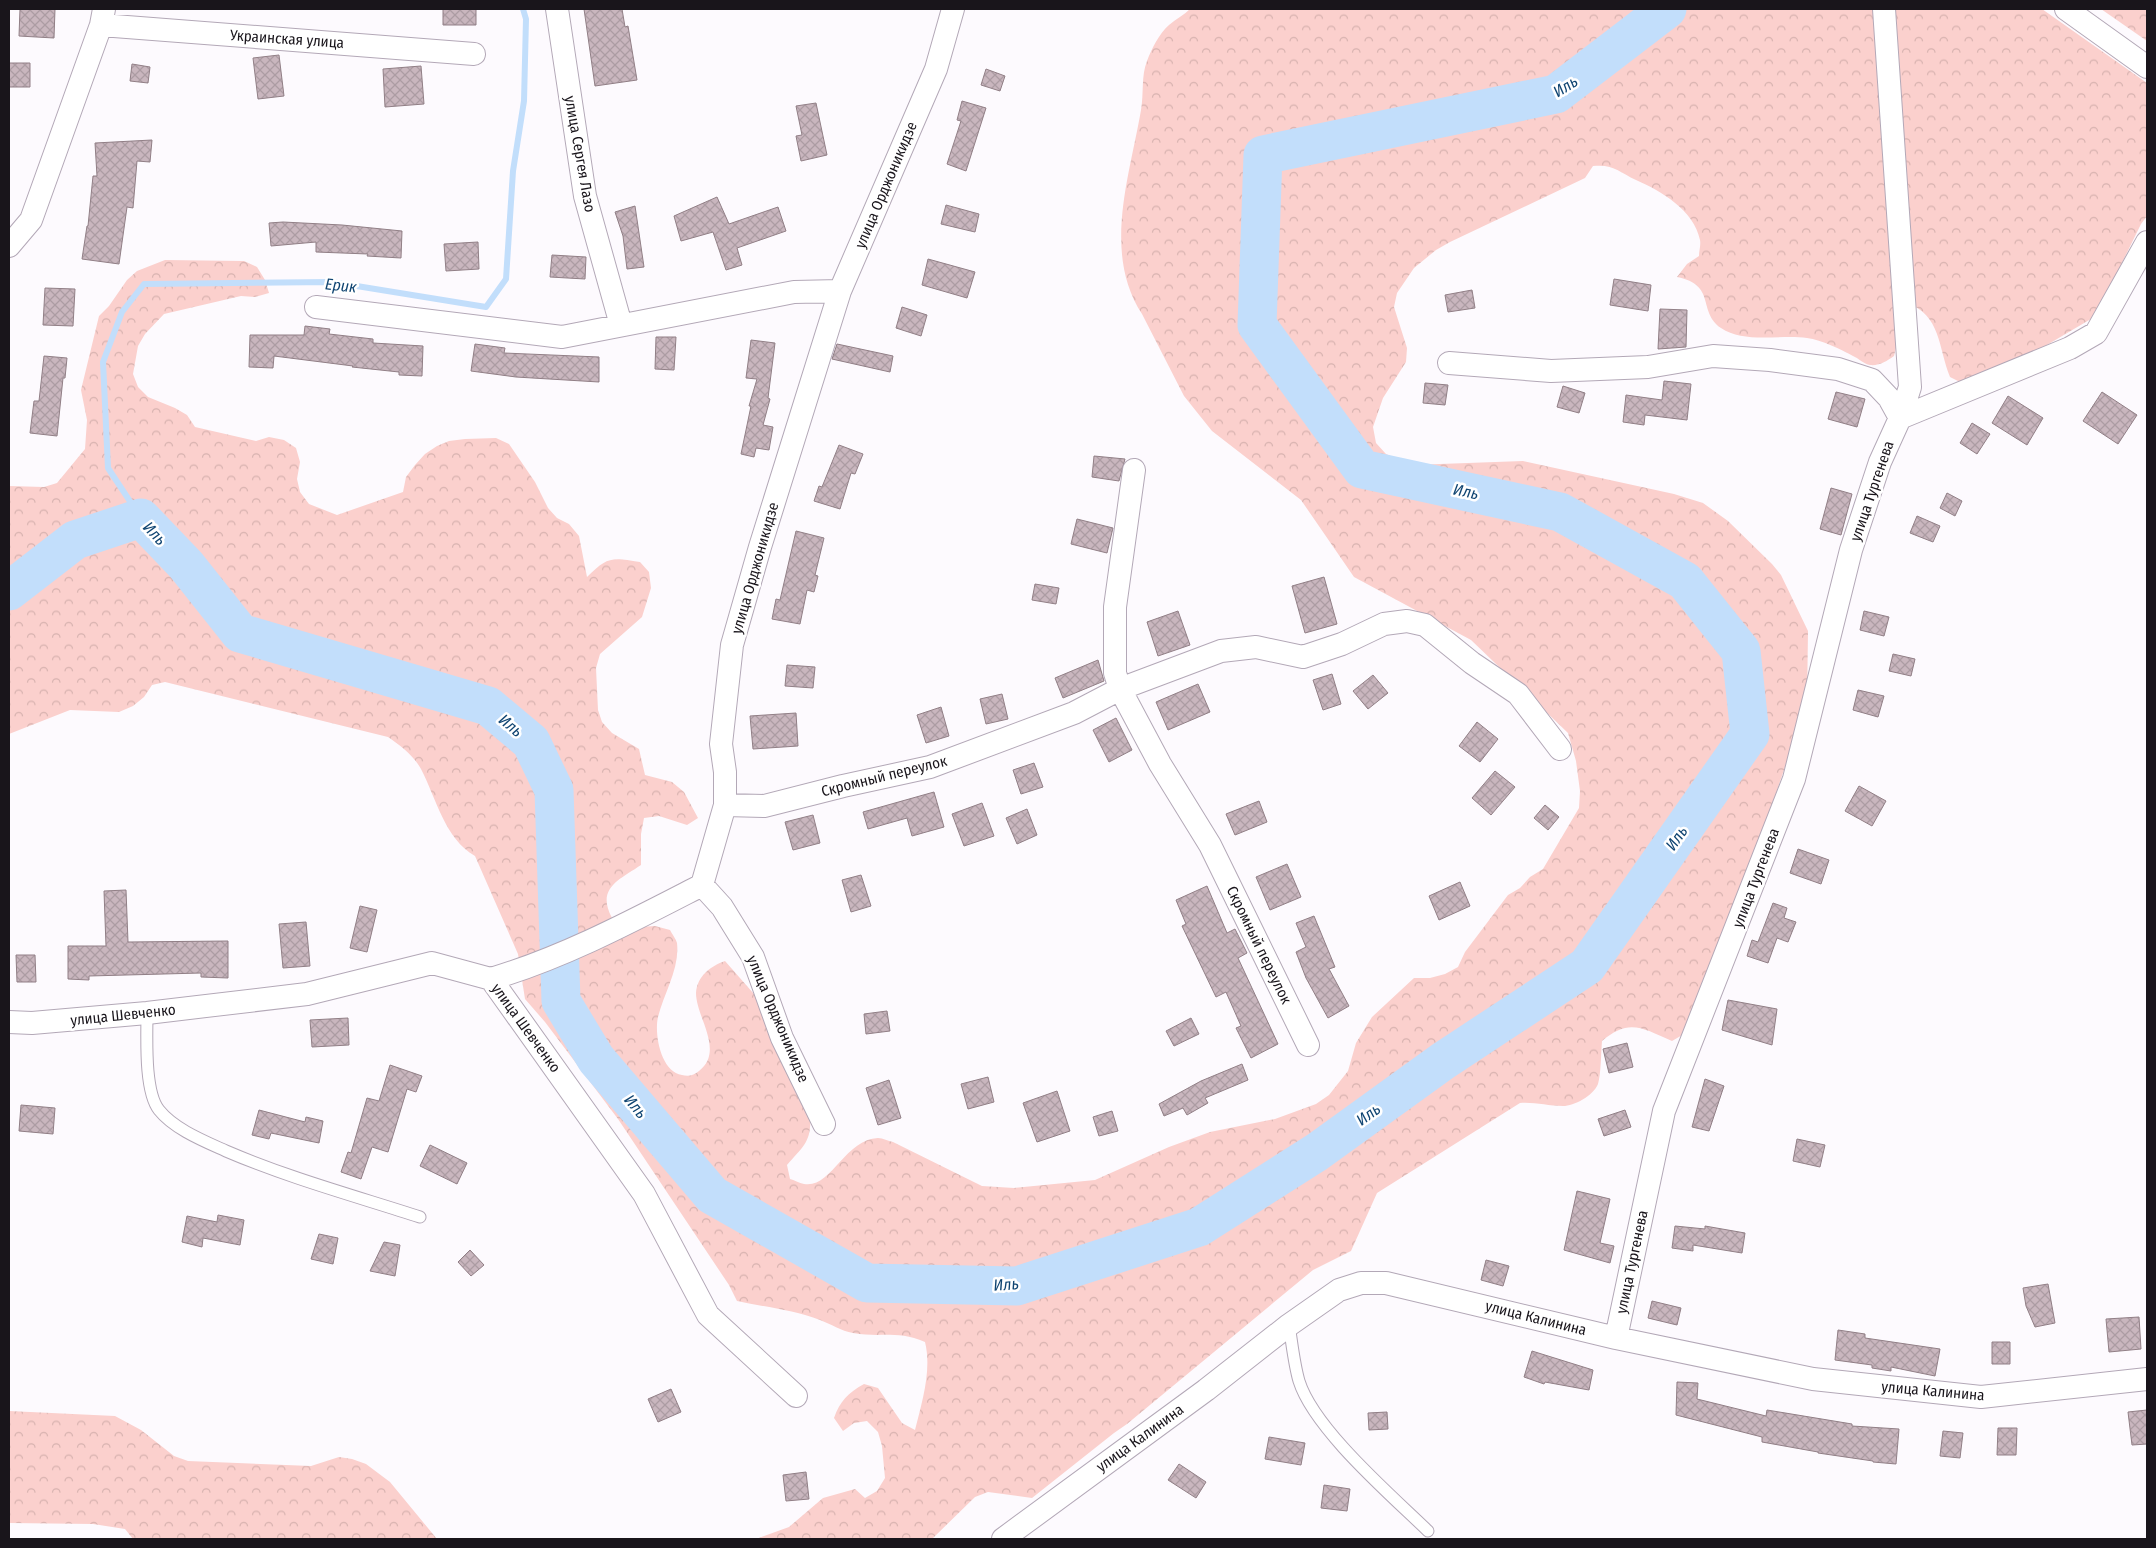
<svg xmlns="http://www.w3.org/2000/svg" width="2156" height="1548" viewBox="0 0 2156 1548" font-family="'Fira Sans Condensed',sans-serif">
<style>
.forest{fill:url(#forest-crowns)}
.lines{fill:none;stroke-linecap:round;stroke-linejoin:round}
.stream{stroke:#c2defb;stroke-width:6}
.river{stroke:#c2defb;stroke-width:39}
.building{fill:url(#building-cross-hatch);stroke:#917f86}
.service-casing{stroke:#b3a8b7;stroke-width:13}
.minor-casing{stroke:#b3a8b7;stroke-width:24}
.service{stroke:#fff;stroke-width:11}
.minor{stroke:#fff;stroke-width:22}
.labels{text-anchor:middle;stroke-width:5;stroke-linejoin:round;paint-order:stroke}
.street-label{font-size:15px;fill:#19151b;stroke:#fff}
.water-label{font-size:16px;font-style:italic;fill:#104572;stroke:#fff}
</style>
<defs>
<pattern id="forest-crowns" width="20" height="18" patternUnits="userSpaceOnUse" patternTransform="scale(1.25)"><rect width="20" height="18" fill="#fbd0cd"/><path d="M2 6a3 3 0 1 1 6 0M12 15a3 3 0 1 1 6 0" fill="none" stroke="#d7b2af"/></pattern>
<pattern id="building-cross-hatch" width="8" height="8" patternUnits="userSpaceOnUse" patternTransform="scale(1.25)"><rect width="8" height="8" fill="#c9b6be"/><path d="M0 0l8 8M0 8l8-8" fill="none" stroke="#ac9ca3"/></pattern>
</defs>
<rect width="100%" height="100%" fill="#fdfafe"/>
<path class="forest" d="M 1190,9 L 2042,9 L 2147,83 L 2147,216 L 2141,224 L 2096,316 L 2030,355 L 1962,383 L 1950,377 C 1938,347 1941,315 1907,303 L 1894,356 C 1887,361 1879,366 1870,365 C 1864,364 1858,358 1853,356 C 1840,349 1822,340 1807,338 C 1781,334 1744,344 1721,328 C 1697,311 1717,285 1677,277 L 1687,264 L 1699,256 C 1699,251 1701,245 1700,240 C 1694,210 1661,191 1636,180 C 1619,172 1614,164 1593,166 L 1585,178 L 1450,242 L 1436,250 L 1414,268 L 1397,293 L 1394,307 L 1407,348 L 1406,362 L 1383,398 L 1373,427 L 1376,443 L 1386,454 L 1412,465 L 1523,461 L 1674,494 L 1703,503 L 1728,521 L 1772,564 L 1781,575 L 1808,631 L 1807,703 L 1763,831 L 1684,1034 L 1672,1041 C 1642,1028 1629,1018 1602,1041 C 1601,1053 1601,1074 1598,1084 C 1593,1096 1574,1106 1563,1106 C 1548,1106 1535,1102 1520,1103 L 1377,1193 L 1351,1251 L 1313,1270 L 1127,1424 L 1114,1433 L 1032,1498 L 988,1492 L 975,1497 L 932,1539 L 756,1539 L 789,1527 L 823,1498 L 855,1489 L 865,1498 L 877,1491 L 885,1478 L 882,1446 L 878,1432 L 867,1421 L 854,1423 L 843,1431 L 834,1418 C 840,1401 848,1393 864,1384 L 878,1388 L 902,1423 L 915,1430 C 922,1402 932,1370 925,1342 C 897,1330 879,1338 853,1333 C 841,1331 831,1324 820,1320 C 794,1310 764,1307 737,1301 L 729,1285 L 618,1119 L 545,1022 L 525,999 L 518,954 L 475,856 C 445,839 436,798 421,769 C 414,756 400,745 388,737 L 165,682 L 152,685 L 144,697 L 133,706 L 119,712 L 70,710 L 9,734 L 9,486 L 44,487 L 57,483 L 85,449 L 87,420 L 81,390 L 99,316 L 109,306 L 127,280 L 137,271 L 165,260 L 244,261 L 257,267 L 265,280 L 269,293 L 255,297 L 241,296 L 164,314 L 145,334 L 138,346 L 133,374 L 138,387 L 148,397 L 175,408 L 187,415 L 195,427 L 256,441 L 269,437 L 284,440 L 296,448 L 300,462 L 297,479 L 300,492 L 309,504 L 337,515 L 403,492 L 406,477 L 415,465 L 425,454 L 437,446 L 449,441 L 465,439 L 496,438 L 509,444 L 535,482 L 548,508 L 557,518 L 569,524 L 579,536 L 587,577 C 607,557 611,557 640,562 L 649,572 L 651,588 L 642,617 L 600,654 L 596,668 L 598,710 L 602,722 L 612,733 L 639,749 L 645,775 L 672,782 L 684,792 L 698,818 L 687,825 L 659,816 L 644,818 L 641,834 L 641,865 C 619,880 596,888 612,918 L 639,927 L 655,926 L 670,930 C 672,934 676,939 677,943 C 680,968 664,993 658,1017 C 654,1034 661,1072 682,1075 C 689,1077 694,1075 699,1071 C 725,1051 696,1017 696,993 C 697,976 711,966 725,961 L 754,994 L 810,1115 C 812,1142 803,1146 787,1165 L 790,1179 C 794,1180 799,1183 804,1184 C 831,1189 845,1139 878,1138 C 883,1138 888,1141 893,1142 L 982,1186 L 1014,1188 L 1095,1180 L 1169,1147 L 1210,1132 L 1275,1119 L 1316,1104 L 1329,1095 L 1348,1071 L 1356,1043 L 1372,1017 L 1414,978 L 1430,978 L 1445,974 L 1458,967 L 1465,952 L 1508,895 L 1520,888 L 1530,877 L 1543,869 L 1579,808 L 1580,791 L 1576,761 L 1568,733 L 1471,640 L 1354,577 L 1301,500 L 1212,431 L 1184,396 L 1142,314 C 1102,253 1130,175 1141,110 C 1144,93 1141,76 1147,61 C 1152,48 1159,34 1169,25 C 1176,19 1184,15 1190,9 Z
M 2101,9 L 2147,9 L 2147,41 Z
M 9,1411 L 115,1416 L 141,1430 L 174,1456 L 188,1461 L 311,1466 L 339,1457 L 352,1459 L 366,1464 L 390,1482 L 437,1539 L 133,1539 L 125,1529 L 93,1524 L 9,1523 Z"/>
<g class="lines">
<path class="stream" d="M 141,518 L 108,468 L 103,362 L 122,312 L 144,284 L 332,282 L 486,307 L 506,279 L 513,171 L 524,101 L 526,19 L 523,9"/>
<path class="river" d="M 9,591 L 75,540 L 141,518 L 186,565 L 240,633 L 488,706 L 531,742 L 554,790 L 561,1001 L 596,1059 L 712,1195 L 867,1283 L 1017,1286 L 1199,1227 L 1317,1152 L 1443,1061 L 1587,966 L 1750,734 L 1741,651 L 1685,581 L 1560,512 L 1362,469 L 1257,325 L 1263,155 L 1556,94 L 1667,9"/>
</g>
<path class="building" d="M 20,9 L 55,9 L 54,38 L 19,36 Z
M 443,9 L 476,9 L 476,25 L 443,25 Z
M 584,9 L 622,9 L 625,27 L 628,26 L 637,80 L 595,86 Z
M 279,55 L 284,96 L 258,99 L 253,58 Z
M 9,63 L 30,63 L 30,87 L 9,87 Z
M 132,64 L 150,67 L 148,83 L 130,81 Z
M 421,66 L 424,104 L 385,107 L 383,69 Z
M 986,69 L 1005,76 L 1000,91 L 981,85 Z
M 962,101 L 986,108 L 966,171 L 947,164 L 961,121 L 957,120 Z
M 816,103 L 827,155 L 801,161 L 796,136 L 802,135 L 796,106 Z
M 152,140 L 150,162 L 137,161 L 133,208 L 127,207 L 119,264 L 82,259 L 87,226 L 88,226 L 93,176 L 97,176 L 95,143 Z
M 717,197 L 729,224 L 778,207 L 786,231 L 737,248 L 742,265 L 726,270 L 713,232 L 681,241 L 674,216 Z
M 946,205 L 979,214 L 975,232 L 941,224 Z
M 635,206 L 644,267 L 627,269 L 623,236 L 615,212 Z
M 283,222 L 342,225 L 402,231 L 401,258 L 367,256 L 368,254 L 316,252 L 316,242 L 271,246 L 269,223 Z
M 478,242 L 479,269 L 446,271 L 444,244 Z
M 552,255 L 586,257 L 585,279 L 550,277 Z
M 928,259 L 975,272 L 967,298 L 922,285 Z
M 1614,279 L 1651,285 L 1648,311 L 1610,305 Z
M 45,288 L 75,289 L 73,326 L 43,325 Z
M 1472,290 L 1475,308 L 1448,312 L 1445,295 Z
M 902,307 L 927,315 L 921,336 L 896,328 Z
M 1660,309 L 1687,310 L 1686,347 L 1658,349 Z
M 305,326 L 330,329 L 329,334 L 373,339 L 373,343 L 423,346 L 422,376 L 399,375 L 399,372 L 352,367 L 353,366 L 274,356 L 273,368 L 249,367 L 250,335 L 304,335 Z
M 656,337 L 676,337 L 674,370 L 655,369 Z
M 751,340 L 775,343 L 768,398 L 770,399 L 763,425 L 773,427 L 769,450 L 756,448 L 754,457 L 741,454 L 751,406 L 749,406 L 757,379 L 746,378 Z
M 475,344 L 505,348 L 504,353 L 599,357 L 599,382 L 516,377 L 471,371 Z
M 837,344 L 893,356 L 890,372 L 832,359 Z
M 44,356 L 67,358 L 65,378 L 63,378 L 57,436 L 30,433 L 34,401 L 39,401 Z
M 1664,381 L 1691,384 L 1687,420 L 1645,415 L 1644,425 L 1623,422 L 1626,395 L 1662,400 Z
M 1425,383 L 1448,385 L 1445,405 L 1423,403 Z
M 1563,386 L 1585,393 L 1579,413 L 1557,407 Z
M 1836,392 L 1865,399 L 1857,427 L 1828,419 Z
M 2102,392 L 2137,415 L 2118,444 L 2083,421 Z
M 2008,396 L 2043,418 L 2027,445 L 1992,423 Z
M 1972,423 L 1990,434 L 1977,454 L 1960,443 Z
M 839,445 L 863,454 L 855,474 L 851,473 L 840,509 L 814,501 L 819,486 L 822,487 Z
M 1094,456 L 1125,459 L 1119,481 L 1092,477 Z
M 1831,488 L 1852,494 L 1841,535 L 1820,529 Z
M 1947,493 L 1962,501 L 1955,516 L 1940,508 Z
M 1917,516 L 1940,526 L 1933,542 L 1910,533 Z
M 1077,519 L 1113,528 L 1107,553 L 1071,544 Z
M 796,531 L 824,538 L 815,575 L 818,576 L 814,592 L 807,590 L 800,624 L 772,619 L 776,599 L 780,600 Z
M 1324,577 L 1337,624 L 1305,633 L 1292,586 Z
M 1035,584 L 1059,588 L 1056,604 L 1032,600 Z
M 1178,611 L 1190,645 L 1158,656 L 1147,622 Z
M 1864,611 L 1889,617 L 1884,636 L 1860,630 Z
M 1893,654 L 1915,659 L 1911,676 L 1889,671 Z
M 1098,660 L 1104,681 L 1063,698 L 1055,678 Z
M 787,665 L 815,667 L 813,688 L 785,686 Z
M 1332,674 L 1341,704 L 1323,710 L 1313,680 Z
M 1373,675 L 1388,693 L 1368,709 L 1353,691 Z
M 1198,684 L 1210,712 L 1168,730 L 1156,702 Z
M 1858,690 L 1884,696 L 1878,717 L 1853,710 Z
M 1002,694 L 1008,719 L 986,724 L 980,699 Z
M 941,707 L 949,736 L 926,743 L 917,715 Z
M 796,713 L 798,746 L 753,749 L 750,716 Z
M 1116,718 L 1132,750 L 1109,762 L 1093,730 Z
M 1477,722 L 1498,739 L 1480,762 L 1459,746 Z
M 1034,763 L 1043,787 L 1021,794 L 1013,770 Z
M 1495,771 L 1515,787 L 1491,815 L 1472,798 Z
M 1859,786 L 1886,801 L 1872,826 L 1845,811 Z
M 934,792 L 944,827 L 912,836 L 907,818 L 868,829 L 863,812 Z
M 1259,801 L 1267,822 L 1235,835 L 1226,814 Z
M 982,803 L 994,836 L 964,846 L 952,814 Z
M 1545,805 L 1559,817 L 1548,830 L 1534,818 Z
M 1027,809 L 1037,835 L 1017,844 L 1006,818 Z
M 813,815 L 820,843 L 793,850 L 785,822 Z
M 1798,849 L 1829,860 L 1821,884 L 1790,873 Z
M 1287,864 L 1301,897 L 1270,910 L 1256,877 Z
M 861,875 L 871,906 L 851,912 L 842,880 Z
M 1460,882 L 1470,906 L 1439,920 L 1429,896 Z
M 1207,886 L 1227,933 L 1235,929 L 1247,953 L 1238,958 L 1278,1044 L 1251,1058 L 1236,1028 L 1241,1026 L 1226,992 L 1216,997 L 1182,926 L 1186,924 L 1176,900 Z
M 126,890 L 128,942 L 228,941 L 228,978 L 201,977 L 201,973 L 89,976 L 89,980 L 68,979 L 68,946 L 106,946 L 104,891 Z
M 1773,903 L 1787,908 L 1784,918 L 1796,922 L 1788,942 L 1777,938 L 1768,963 L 1747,956 L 1752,940 L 1758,942 Z
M 360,906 L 377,910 L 367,952 L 350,948 Z
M 1314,916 L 1335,967 L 1329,969 L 1349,1006 L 1328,1018 L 1306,978 L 1296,952 L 1306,947 L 1296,923 Z
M 306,922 L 310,966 L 283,968 L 279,924 Z
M 16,955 L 35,955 L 36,982 L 17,982 Z
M 1728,1000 L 1777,1009 L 1772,1045 L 1722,1030 Z
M 887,1011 L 890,1031 L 866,1034 L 864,1014 Z
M 348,1018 L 349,1045 L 312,1047 L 310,1020 Z
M 1191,1018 L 1199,1034 L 1174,1046 L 1166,1031 Z
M 1627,1043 L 1633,1067 L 1609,1073 L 1603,1049 Z
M 1242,1064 L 1248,1080 L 1205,1098 L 1208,1103 L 1187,1115 L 1183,1108 L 1164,1116 L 1159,1104 L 1201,1081 Z
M 390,1065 L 422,1076 L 416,1092 L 407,1089 L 388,1152 L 372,1147 L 361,1179 L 341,1172 L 348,1152 L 351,1153 L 367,1098 L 379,1101 Z
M 988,1077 L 994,1102 L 968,1109 L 961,1084 Z
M 1705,1079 L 1724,1086 L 1709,1131 L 1692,1127 Z
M 889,1080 L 901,1118 L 878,1125 L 866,1088 Z
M 1057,1091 L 1070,1131 L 1037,1142 L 1023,1103 Z
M 21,1105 L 55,1108 L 53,1134 L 19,1131 Z
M 259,1110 L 305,1122 L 306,1117 L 323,1121 L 319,1143 L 271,1133 L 269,1139 L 252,1135 Z
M 1625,1110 L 1631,1127 L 1604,1136 L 1598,1119 Z
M 1112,1111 L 1118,1131 L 1099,1136 L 1093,1117 Z
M 1797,1139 L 1825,1145 L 1820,1167 L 1793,1161 Z
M 430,1145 L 467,1163 L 457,1184 L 420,1166 Z
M 1577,1191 L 1610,1199 L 1600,1243 L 1614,1246 L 1610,1263 L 1564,1250 Z
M 218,1215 L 244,1220 L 240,1245 L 203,1238 L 202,1247 L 182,1242 L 187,1216 L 217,1222 Z
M 1675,1226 L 1705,1229 L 1705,1226 L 1745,1233 L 1742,1253 L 1693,1245 L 1693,1251 L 1672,1248 Z
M 319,1234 L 338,1238 L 333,1264 L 311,1259 Z
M 384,1242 L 400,1245 L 395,1276 L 370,1271 Z
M 470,1250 L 484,1265 L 471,1276 L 458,1262 Z
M 1486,1260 L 1509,1266 L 1503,1286 L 1481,1280 Z
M 2048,1284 L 2055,1323 L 2035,1327 L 2026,1306 L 2023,1288 Z
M 1652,1301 L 1681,1308 L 1677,1325 L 1648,1318 Z
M 2139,1317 L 2141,1349 L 2109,1352 L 2106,1319 Z
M 1838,1330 L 1865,1334 L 1865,1338 L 1940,1349 L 1935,1376 L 1891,1367 L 1891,1371 L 1872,1368 L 1872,1365 L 1835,1360 Z
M 1992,1342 L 2010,1342 L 2010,1364 L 1992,1364 Z
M 1532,1351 L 1593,1370 L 1589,1390 L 1545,1382 L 1544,1384 L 1524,1377 Z
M 1677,1382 L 1698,1383 L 1697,1399 L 1766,1416 L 1767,1410 L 1852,1424 L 1852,1426 L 1899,1429 L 1896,1464 L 1873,1462 L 1873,1461 L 1818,1453 L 1818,1452 L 1762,1442 L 1762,1437 L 1676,1415 Z
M 671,1389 L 681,1412 L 658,1422 L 648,1399 Z
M 2147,1410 L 2147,1444 L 2132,1445 L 2128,1412 Z
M 1387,1412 L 1388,1429 L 1369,1430 L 1368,1413 Z
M 1998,1428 L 2017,1428 L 2016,1455 L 1997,1455 Z
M 1943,1431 L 1963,1433 L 1960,1458 L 1940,1456 Z
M 1269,1437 L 1305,1443 L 1301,1465 L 1265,1459 Z
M 1179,1464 L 1206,1482 L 1196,1498 L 1168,1480 Z
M 806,1472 L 809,1499 L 786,1501 L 783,1475 Z
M 1324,1485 L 1350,1489 L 1347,1511 L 1321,1508 Z"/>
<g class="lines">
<defs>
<path id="service" d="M 147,1013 C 147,1036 144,1091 159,1110 C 174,1129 204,1141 226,1151 C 289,1178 355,1196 420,1217
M 1289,1325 C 1292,1343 1294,1364 1299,1381 C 1314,1429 1391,1495 1428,1531"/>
<path id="minor" d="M 557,9 L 585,196 L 621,325
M 1884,9 L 1910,387 L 1900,418
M 2066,9 L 2147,67
M 101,25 L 474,54
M 9,246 L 31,220 L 101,25 L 104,9
M 316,307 L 562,337 L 794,292 L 840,291
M 1449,363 L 1551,371 L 1648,367 L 1713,356 L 1770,360 L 1838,369 L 1872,380 L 1889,398 L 1900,418
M 1134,470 L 1115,607 L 1115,673 L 1120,689 L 1160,764 L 1210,845 L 1308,1045
M 725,805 L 764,806 L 843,786 L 930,767 L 1074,713 L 1120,689 L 1221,651 L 1256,647 L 1303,657 L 1342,644 L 1384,624 L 1407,621 L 1425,625 L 1472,663 L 1518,694 L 1560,749
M 491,979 C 565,957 634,920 702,885
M 9,1022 L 32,1023 L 147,1013 L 307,994 L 432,963 L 491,979 L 644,1194 L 708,1315 L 796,1396
M 824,1124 L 782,1038 L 753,957 L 722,907 L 702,885 L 725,805 L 725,772 L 721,744 L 732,645 L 760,547 L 840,291 L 936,69 L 953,9
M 1616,1338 L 1664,1111 L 1794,779 L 1851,550 L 1880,462 L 1900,418 L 2070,348 L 2096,333 L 2147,242
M 1003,1539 L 1206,1390 L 1289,1325 L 1339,1290 L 1361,1283 L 1386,1283 L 1616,1338 L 1813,1379 L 1981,1397 L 2147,1379"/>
</defs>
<use href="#service" class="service-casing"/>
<use href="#minor" class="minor-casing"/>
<use href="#service" class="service"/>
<use href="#minor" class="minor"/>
</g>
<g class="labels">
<g class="street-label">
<text transform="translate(287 39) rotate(4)" y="5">Украинская улица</text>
<text transform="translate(580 154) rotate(80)" y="5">улица Сергея Лазо</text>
<text transform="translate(886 185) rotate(-67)" y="5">улица Орджоникидзе</text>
<text transform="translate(1872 491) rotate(-71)" y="5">улица Тургенева</text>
<text transform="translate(755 568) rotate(-74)" y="5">улица Орджоникидзе</text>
<text transform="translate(884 776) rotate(-14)" y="5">Скромный переулок</text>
<text transform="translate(1756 878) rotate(-69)" y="5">улица Тургенева</text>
<text transform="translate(1259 945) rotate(64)" y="5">Скромный переулок</text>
<text transform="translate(123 1015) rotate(-6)" y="5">улица Шевченко</text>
<text transform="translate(778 1019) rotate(67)" y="5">улица Орджоникидзе</text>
<text transform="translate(526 1028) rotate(54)" y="5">улица Шевченко</text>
<text transform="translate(1632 1262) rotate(-78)" y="5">улица Тургенева</text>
<text transform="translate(1536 1318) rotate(14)" y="5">улица Калинина</text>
<text transform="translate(1933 1391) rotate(5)" y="5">улица Калинина</text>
<text transform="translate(1140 1438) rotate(-36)" y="5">улица Калинина</text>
</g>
<g class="water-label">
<text transform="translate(1565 86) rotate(-32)" y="6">Иль</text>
<text transform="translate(341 285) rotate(6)" y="6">Ерик</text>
<text transform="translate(1466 491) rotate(12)" y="6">Иль</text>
<text transform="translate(155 533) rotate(46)" y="6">Иль</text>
<text transform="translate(511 725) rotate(40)" y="6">Иль</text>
<text transform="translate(1676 838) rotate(-55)" y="6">Иль</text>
<text transform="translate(636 1106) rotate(50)" y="6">Иль</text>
<text transform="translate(1368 1114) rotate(-36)" y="6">Иль</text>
<text transform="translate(1006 1284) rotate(-4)" y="6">Иль</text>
</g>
</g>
<rect width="2156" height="1548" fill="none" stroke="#19151b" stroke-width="20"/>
</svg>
